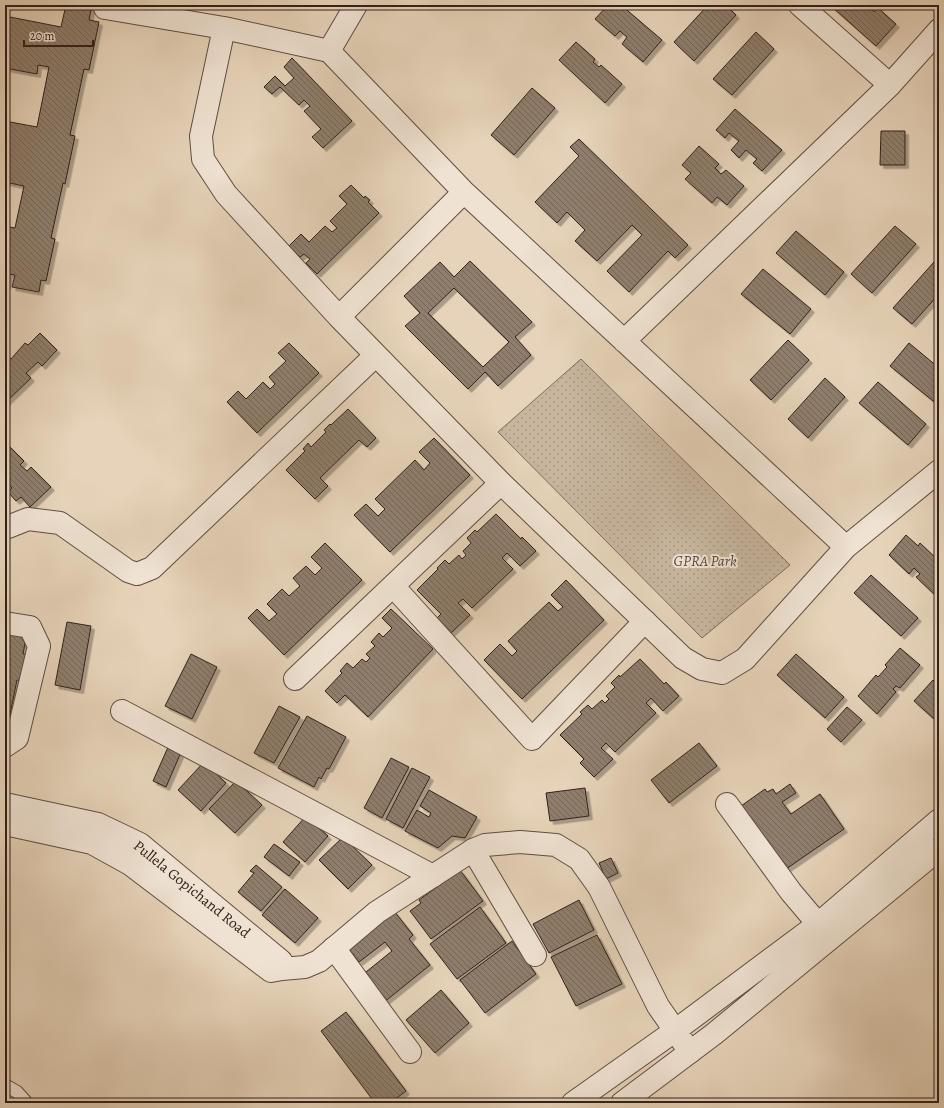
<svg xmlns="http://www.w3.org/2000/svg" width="944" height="1108" viewBox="0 0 944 1108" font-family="Alegreya,serif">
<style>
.park{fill:url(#park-dots);stroke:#7c6b5c}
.building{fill:url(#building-back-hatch);stroke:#30211b;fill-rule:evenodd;filter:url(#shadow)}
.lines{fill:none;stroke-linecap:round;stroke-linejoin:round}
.service-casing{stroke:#5e4e42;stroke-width:14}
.minor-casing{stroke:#5e4e42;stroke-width:24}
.tertiary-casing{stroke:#5e4e42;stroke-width:24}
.service{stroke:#efe2d2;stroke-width:12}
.minor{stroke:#efe2d2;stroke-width:22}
.tertiary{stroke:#efe2d2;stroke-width:22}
.labels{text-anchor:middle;stroke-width:4;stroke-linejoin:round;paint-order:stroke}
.park-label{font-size:15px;font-style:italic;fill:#56463c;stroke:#efe2d2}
.street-label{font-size:15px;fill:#30211b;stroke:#efe2d2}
</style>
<defs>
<pattern id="park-dots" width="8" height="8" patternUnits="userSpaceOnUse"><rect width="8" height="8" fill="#c7b59e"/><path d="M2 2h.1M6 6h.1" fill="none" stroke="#ab9b88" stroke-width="1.8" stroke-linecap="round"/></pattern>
<pattern id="building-back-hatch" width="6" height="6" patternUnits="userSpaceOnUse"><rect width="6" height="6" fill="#8f7e6d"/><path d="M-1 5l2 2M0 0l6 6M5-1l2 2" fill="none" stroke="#756759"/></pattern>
<filter id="shadow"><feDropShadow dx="3.5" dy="3.5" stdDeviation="0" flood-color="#0004"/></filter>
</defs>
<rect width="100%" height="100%" fill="#e6d3b9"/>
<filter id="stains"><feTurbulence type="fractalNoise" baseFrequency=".005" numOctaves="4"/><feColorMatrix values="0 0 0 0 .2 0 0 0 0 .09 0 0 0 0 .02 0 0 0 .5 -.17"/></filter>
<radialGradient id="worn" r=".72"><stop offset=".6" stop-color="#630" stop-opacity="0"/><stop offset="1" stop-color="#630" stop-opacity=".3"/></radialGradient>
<path class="park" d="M 581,359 L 790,565 L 702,638 L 498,432 Z"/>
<path class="building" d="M 66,5 L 92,5 L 89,20 L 99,22 L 89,70 L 84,69 L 70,135 L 75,136 L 65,184 L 63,183 L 51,238 L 55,239 L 46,281 L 41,280 L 39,292 L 12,287 L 15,275 L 9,274 L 7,286 L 5,286 L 5,226 L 15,228 L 24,186 L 5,182 L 5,121 L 37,127 L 49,67 L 38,65 L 37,74 L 5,68 L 5,16 L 61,27 Z
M 608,5 L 621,5 L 662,40 L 643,62 L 622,44 L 627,37 L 620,31 L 615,36 L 595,19 Z
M 708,5 L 726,5 L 736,15 L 694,61 L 674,42 Z
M 834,5 L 869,5 L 868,6 L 874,12 L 877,7 L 896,24 L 876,46 L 832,7 Z
M 756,32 L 774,49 L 732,95 L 713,79 Z
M 576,42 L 595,59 L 593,62 L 599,67 L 601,65 L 622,84 L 605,103 L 559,60 Z
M 292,58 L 352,121 L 323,148 L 312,137 L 321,129 L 304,111 L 310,106 L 304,100 L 299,105 L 280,87 L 272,94 L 264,87 L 275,76 L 285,86 L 294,78 L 284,67 Z
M 532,88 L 555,108 L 514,155 L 491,135 Z
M 735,109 L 782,150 L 762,171 L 753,163 L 757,159 L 746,150 L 739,158 L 731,150 L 739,141 L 729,133 L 725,138 L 716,130 Z
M 881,131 L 905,131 L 905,165 L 880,165 Z
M 579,139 L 688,245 L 675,258 L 668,251 L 629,292 L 607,271 L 642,235 L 632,225 L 597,261 L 575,241 L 585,230 L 567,212 L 557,223 L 535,202 L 579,156 L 570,147 Z
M 699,146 L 719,164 L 715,168 L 721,174 L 726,170 L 744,186 L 727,205 L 717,197 L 712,203 L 685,179 L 691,173 L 682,165 Z
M 351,185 L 364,198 L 365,196 L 370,200 L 368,202 L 379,213 L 317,274 L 306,263 L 310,259 L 304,254 L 300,257 L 289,246 L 301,234 L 309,242 L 325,226 L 332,232 L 337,228 L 330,221 L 347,204 L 339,196 Z
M 895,226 L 916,244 L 872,293 L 851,274 Z
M 796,231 L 844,272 L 825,295 L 776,253 Z
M 470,261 L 532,322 L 515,337 L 531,355 L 498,386 L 485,372 L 468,389 L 405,326 L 420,313 L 404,296 L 440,262 L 454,277 ZM 454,288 L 509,342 L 483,367 L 428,313 Z
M 934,262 L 939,267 L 939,294 L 912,324 L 893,308 Z
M 763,269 L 811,309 L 790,334 L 741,294 Z
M 40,333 L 57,350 L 42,366 L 38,362 L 26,373 L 31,378 L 5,403 L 5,361 L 9,357 L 11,359 L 25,343 L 28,345 Z
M 788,340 L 809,360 L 771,400 L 750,380 Z
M 289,343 L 319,373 L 257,433 L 227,402 L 238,391 L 246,399 L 263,382 L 270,389 L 275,384 L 269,377 L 286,361 L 278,353 Z
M 909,343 L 939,368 L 938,405 L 890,366 Z
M 825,378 L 845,397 L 808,438 L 788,419 Z
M 878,382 L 926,424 L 908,445 L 859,403 Z
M 348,409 L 376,438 L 367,447 L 359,440 L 320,478 L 328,486 L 315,499 L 286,470 L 305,451 L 303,449 L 308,443 L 311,447 L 326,432 L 324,430 L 330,424 L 331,425 Z
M 434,438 L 470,475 L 390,552 L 354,515 L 366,504 L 378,516 L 385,509 L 375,499 L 415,460 L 424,470 L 430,463 L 419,452 Z
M 6,443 L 24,461 L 20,465 L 27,471 L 31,467 L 51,487 L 30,507 L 21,497 L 16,501 L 8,492 L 12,488 L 5,481 Z
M 496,514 L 521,539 L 522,537 L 536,551 L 520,566 L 507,553 L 502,558 L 513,569 L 472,608 L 463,599 L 458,603 L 470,615 L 451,633 L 437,618 L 441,614 L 417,590 L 438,569 L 437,568 L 445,560 L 449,564 L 459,555 L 462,559 L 466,555 L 463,551 L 471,543 L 467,538 L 475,530 L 477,532 Z
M 906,535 L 918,546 L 920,543 L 939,561 L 939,593 L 936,596 L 916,577 L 920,574 L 914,568 L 909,574 L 889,555 Z
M 325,543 L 362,580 L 284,655 L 248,618 L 257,609 L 269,621 L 277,614 L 267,604 L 282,589 L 289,596 L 300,586 L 293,578 L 306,566 L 315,575 L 322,568 L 311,557 Z
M 871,575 L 918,618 L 901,636 L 854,593 Z
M 566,580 L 604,620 L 522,699 L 484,660 L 500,644 L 512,656 L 517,651 L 508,641 L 549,602 L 558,611 L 563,607 L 551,595 Z
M 391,609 L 433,649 L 368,717 L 345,695 L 337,703 L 325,691 L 342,673 L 340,671 L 347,663 L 353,668 L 362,659 L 366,662 L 370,658 L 366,654 L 375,646 L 371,642 L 379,633 L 383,637 L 392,628 L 382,618 Z
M 67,622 L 91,626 L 80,690 L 55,685 Z
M 5,633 L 26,638 L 23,654 L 28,655 L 23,681 L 17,680 L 5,739 Z
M 900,648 L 920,665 L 900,688 L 896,686 L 893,689 L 896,692 L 877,714 L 858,696 L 876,675 L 878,677 L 887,667 L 885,665 Z
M 191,654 L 217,667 L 192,719 L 165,706 Z
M 796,654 L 844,697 L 825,718 L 777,675 Z
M 640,659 L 664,684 L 666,682 L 679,696 L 663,711 L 651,698 L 646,703 L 656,713 L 615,752 L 606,743 L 601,748 L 613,759 L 594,777 L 580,763 L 584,759 L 560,735 L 582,714 L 580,712 L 588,705 L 592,709 L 602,700 L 605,703 L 609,699 L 606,696 L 615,687 L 611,683 L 619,675 L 620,677 Z
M 933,680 L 939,685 L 939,717 L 936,715 L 934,719 L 914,701 Z
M 279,706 L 300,717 L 274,763 L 254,753 Z
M 847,707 L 862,720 L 841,742 L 827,729 Z
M 307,716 L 346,737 L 329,769 L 327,768 L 321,779 L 319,777 L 314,787 L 278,768 Z
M 699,743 L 717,766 L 669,803 L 651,780 Z
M 169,745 L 182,750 L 166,787 L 153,781 Z
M 391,758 L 409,767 L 382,818 L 364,808 Z
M 204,762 L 226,783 L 201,811 L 178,790 Z
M 412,768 L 430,777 L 403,828 L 386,819 Z
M 236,781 L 262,805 L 235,833 L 209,809 Z
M 790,784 L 796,793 L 782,802 L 791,814 L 820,794 L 844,829 L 786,869 L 741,806 L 765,789 L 767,792 L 773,789 L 776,794 Z
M 585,788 L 589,816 L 550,821 L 546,793 Z
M 429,790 L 477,817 L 465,838 L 452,836 L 438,848 L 405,831 L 417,810 L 429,817 L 431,813 L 420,806 Z
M 306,816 L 328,836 L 305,862 L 283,842 Z
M 343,837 L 372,865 L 348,889 L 319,860 Z
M 274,844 L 300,862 L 289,876 L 264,857 Z
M 611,858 L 618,873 L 606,879 L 599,863 Z
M 256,865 L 282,887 L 261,911 L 238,892 L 254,873 L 250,871 Z
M 460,870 L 483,901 L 431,939 L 410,911 L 421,903 L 419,900 Z
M 285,889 L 318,918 L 295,943 L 262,915 Z
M 579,900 L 594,930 L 549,953 L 533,924 Z
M 480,907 L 506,943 L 457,979 L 430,944 Z
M 394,911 L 413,935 L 409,939 L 430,965 L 383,1003 L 361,976 L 392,951 L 385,942 L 359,962 L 347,947 Z
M 597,935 L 622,984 L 576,1006 L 551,957 Z
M 512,941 L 536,974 L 485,1013 L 460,980 Z
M 441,990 L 469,1023 L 435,1053 L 406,1020 Z
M 346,1012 L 406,1091 L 390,1103 L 375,1103 L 321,1031 Z"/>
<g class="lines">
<defs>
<path id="service" d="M 5,1085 L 17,1092 L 27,1103"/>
<path id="minor" d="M 356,5 L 329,51 L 464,192 L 846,547
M 800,5 L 890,85 L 939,30
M 105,8 L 224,28 L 329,51
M 224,28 L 201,136 L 203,159 L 226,194 L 339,317
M 464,192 L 339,317 L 501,483 L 683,658 L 702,669 L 722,673 L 745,659 L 846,547 L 939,471
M 624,341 L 890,85
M 5,524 L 8,527 L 28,519 L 60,523 L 128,571 L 137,574 L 152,568 L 376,355
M 393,586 L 532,739 L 645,621
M 5,623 L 30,627 L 39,646 L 17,738 L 5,746
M 295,679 L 501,483
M 122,711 L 433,876
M 727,804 L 791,892 L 818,924
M 473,850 L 535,955
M 334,948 L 410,1052
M 573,1103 L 676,1030
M 622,1103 L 690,1052"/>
<path id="tertiary" d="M 5,804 L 98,824 L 140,844 L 281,961 L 282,969 L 271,971 L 130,864 L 92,843 L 5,824
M 282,969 L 305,967 L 319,961 L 377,912 L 473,850 L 485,845 L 520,842 L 556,845 L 579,859 L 599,887 L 658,1006 L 690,1052 L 714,1034 L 939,849
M 676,1030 L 818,924 L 939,820"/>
</defs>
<use href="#service" class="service-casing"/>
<use href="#minor" class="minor-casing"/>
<use href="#tertiary" class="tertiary-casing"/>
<use href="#service" class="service"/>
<use href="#minor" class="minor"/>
<use href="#tertiary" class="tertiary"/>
</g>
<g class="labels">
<g class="park-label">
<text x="705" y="566">GPRA Park</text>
</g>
<g class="street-label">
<text transform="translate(192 889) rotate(39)" y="5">Pullela Gopichand Road</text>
</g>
</g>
<rect width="944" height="1108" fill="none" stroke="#e6d3b9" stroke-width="20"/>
<rect x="6" y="6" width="932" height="1096" fill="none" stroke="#30211b" stroke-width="2"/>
<rect x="10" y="10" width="924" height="1088" fill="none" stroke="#30211b"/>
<path d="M24 40v6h69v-6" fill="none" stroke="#30211b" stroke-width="2"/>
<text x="30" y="40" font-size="12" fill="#30211b" stroke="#efe2d2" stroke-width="3" paint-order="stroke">20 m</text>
<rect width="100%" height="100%" filter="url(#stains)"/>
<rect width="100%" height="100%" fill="url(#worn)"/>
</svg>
